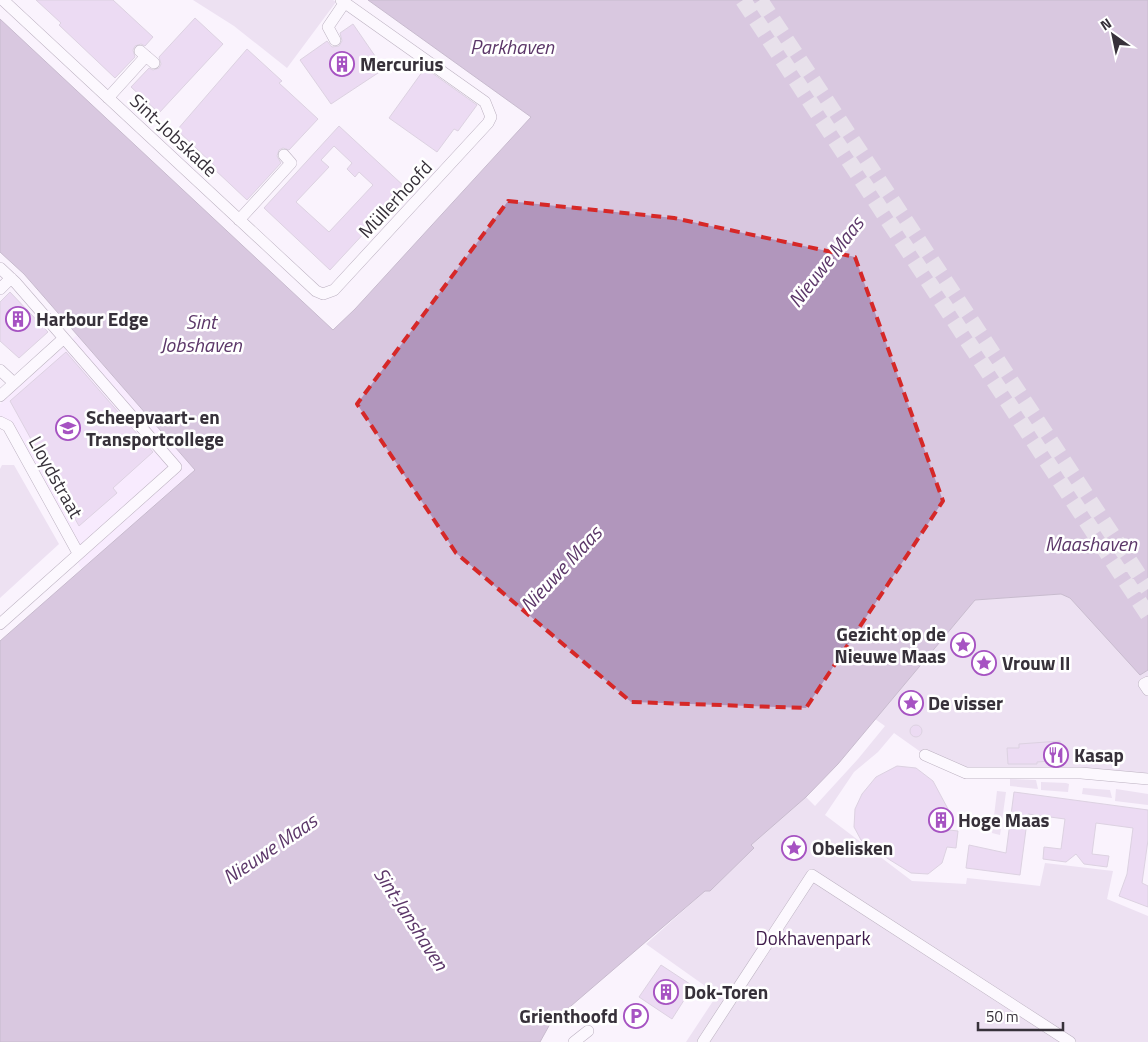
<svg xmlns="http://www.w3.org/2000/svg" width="1148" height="1042" viewBox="0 0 1148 1042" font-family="'Titillium Web',sans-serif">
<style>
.built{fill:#f7e2ff}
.green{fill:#ddcce4}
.water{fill:#b196bc;stroke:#8c7895}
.building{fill:#dbbfe6;stroke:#b9aabf;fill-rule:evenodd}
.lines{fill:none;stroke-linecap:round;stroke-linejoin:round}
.highway-tunnel{stroke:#d3ccd6;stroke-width:16;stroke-dasharray:16 8;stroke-linecap:butt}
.minor-casing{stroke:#726478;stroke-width:12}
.minor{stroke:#fff;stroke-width:11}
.marked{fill:none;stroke:#d62828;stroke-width:4;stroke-dasharray:10 6;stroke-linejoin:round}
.labels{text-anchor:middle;stroke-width:5;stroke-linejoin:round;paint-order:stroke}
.poi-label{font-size:19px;font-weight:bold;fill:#37313a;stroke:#fff;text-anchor:start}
.street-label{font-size:19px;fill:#37313a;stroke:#fff}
.park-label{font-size:19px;fill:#3f1b4b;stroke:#fff}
.water-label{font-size:20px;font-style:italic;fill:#5c3769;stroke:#fff}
</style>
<rect width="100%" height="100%" fill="#faf3fd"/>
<path class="built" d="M 77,335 L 195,470 L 82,570 L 0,420 L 0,404 Z"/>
<path class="green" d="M 193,0 L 333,0 L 336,2 L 287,68 L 234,26 Z
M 2,465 L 14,465 L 59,544 L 0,598 L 0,469 Z
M 1061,594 L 1070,598 L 1140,674 L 1148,670 L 1148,779 L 984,775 L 925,755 L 894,733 L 878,752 L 854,772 L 825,815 L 912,881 L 966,884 L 967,878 L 1040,886 L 1045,863 L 1113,871 L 1107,899 L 1148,916 L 1148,1042 L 686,1042 L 719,992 L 711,987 L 708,988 L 646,944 L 705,891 L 710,891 L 754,848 L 751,845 L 806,797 L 815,806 L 858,759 L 885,726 L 875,719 L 975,600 Z
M 1010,779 L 1036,780 L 1038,789 L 1010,786 Z
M 1041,782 L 1066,783 L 1069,784 L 1068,792 L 1041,790 Z
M 1083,788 L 1110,790 L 1112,798 L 1082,794 Z
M 1116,789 L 1148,794 L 1148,805 L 1115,801 Z
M 997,791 L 1006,792 L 1000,835 L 992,833 Z"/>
<path class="water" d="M 368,0 L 1148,0 L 1148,670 L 1140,675 L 1070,598 L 1061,594 L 975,600 L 838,764 L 806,797 L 751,845 L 754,848 L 710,891 L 705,891 L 550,1024 L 540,1042 L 0,1042 L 0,641 L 195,470 L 24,274 L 0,252 L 0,19 L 333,330 L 355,309 L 531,117 Z"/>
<path class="building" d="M 36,0 L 113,0 L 153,37 L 145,46 L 141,44 L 135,46 L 133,50 L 135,57 L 115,78 L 59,25 L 61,23 Z
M 195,18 L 223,44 L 159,113 L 131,87 L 149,68 L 153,70 L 159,68 L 161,64 L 159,57 Z
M 353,24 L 384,69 L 331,104 L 300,60 L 327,41 L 332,47 L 339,46 L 342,41 L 340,33 Z
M 247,49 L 282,81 L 279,83 L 318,119 L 289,150 L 283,148 L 279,150 L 277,156 L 281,163 L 247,200 L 213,168 L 215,166 L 177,130 Z
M 425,68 L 477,105 L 458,131 L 454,129 L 437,152 L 389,118 Z
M 339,126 L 406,188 L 330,270 L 264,208 ZM 334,146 L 352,163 L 347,169 L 355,177 L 359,172 L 373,185 L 329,232 L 296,202 L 329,167 L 321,160 Z
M 10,292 L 48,332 L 19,358 L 0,341 L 0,302 Z
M 66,352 L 153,452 L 113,488 L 117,493 L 79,526 L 10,401 Z
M910 731a6 6 0 1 1 12 0a6 6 0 1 1-12 0Z
M 1060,741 L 1061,756 L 1050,757 L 1050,761 L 1037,762 L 1037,764 L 1008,764 L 1007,748 L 1019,748 L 1019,744 Z
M 897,766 L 916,768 L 933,781 L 948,809 L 949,830 L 958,831 L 956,848 L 947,847 L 942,863 L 928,874 L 911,873 L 890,860 L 861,840 L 854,827 L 855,809 L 862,794 L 876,777 Z
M 1014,792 L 1148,810 L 1148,840 L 1142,883 L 1148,886 L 1148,907 L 1119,896 L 1127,874 L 1133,828 L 1096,823 L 1092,854 L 1109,856 L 1107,867 L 1084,864 L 1076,854 L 1066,862 L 1043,859 L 1044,847 L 1061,849 L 1065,819 L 1028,814 L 1020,875 L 966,868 L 969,845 L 1006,853 Z
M 661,965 L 693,986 L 672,1019 L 639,997 Z"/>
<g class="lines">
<path class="highway-tunnel" d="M 743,0 L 1148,615
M 760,0 L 1148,589"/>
<defs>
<path id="minor" d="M 3,0 L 316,291 L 323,294 L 334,290 L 488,123 L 491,117 L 485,102 L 341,0
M 335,40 L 328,27 L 345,2
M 140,51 L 154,63
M 108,98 L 146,56
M 239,220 L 291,163 L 284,155
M 0,268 L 16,283 L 176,467 L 0,624
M 0,289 L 11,278
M 0,370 L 14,383
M 0,396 L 63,339
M 0,422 L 8,426 L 78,553
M 1148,682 L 1144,684 L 1148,690
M 925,755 L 966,773 L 1081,773 L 1148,779
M 574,1042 L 588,1031
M 703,1042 L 812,875 L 1070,1042"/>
</defs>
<use href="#minor" class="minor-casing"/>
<use href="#minor" class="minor"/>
</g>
<path d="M0 0H1148V1042H0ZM 508,201 L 674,218 L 855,257 L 943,501 L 806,708 L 631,702 L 456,553 L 357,404 Z" fill="#faf3fd" fill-opacity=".55" fill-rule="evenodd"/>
<path class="marked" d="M 508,201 L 674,218 L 855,257 L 943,501 L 806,708 L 631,702 L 456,553 L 357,404 Z"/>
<defs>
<symbol id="building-ring" viewBox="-11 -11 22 22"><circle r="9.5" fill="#fff" stroke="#a653c2" stroke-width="1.5"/><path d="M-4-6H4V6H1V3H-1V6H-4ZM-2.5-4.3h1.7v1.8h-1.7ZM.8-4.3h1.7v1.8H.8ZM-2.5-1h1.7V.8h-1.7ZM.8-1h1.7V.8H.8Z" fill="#a653c2"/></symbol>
<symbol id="university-ring" viewBox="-11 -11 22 22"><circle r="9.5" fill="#fff" stroke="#a653c2" stroke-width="1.5"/><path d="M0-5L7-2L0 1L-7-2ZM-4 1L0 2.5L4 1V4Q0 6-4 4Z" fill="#a653c2"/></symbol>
<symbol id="sight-ring" viewBox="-11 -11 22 22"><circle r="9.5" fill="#fff" stroke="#a653c2" stroke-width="1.5"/><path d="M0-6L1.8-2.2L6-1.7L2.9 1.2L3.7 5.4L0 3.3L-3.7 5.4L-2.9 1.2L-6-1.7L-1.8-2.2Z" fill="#a653c2"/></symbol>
<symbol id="restaurant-ring" viewBox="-11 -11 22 22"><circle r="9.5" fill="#fff" stroke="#a653c2" stroke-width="1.5"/><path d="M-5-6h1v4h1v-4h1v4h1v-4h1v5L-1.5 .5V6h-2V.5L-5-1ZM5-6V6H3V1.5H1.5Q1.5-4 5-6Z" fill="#a653c2"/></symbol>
<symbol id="parking-ring" viewBox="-11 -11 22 22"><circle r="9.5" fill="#fff" stroke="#a653c2" stroke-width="1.5"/><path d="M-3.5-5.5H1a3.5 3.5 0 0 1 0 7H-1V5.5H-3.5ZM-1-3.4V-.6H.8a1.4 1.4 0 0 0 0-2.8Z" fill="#a653c2"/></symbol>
</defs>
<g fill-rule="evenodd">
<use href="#building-ring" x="328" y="50" width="28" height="28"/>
<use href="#building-ring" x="4" y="305" width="28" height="28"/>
<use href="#university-ring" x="54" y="414" width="28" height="28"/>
<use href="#sight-ring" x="949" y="631" width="28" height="28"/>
<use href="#sight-ring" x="970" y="649" width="28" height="28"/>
<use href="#sight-ring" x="897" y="689" width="28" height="28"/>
<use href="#restaurant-ring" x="1042" y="741" width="28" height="28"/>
<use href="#building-ring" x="927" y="806" width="28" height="28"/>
<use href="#sight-ring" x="780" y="834" width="28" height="28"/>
<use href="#building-ring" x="652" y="978" width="28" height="28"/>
<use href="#parking-ring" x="622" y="1002" width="28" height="28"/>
</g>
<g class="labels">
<g class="poi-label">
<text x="360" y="71">Mercurius</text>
<text x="36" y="326">Harbour Edge</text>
<text x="86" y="424">Scheepvaart- en<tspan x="86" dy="22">Transportcollege</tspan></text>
<text x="946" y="641" text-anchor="end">Gezicht op de<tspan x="946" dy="22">Nieuwe Maas</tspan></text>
<text x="1002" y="670">Vrouw II</text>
<text x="928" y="710">De visser</text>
<text x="1074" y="762">Kasap</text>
<text x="958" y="827">Hoge Maas</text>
<text x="812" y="855">Obelisken</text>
<text x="684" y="999">Dok-Toren</text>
<text x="618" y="1023" text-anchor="end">Grienthoofd</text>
</g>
<g class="street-label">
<text transform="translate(174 135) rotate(43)" y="7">Sint-Jobskade</text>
<text transform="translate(395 199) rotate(-47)" y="7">Müllerhoofd</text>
<text transform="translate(56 477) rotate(61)" y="7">Lloydstraat</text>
</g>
<g class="park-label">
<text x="813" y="945">Dokhavenpark</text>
</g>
<g class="water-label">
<text x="512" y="54">Parkhaven</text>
<text transform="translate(826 262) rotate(-52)" y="7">Nieuwe Maas</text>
<text x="201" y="329">Sint<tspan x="201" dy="23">Jobshaven</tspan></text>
<text x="1091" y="551">Maashaven</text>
<text transform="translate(561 569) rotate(-47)" y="7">Nieuwe Maas</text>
<text transform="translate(270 849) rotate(-34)" y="7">Nieuwe Maas</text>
<text transform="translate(411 919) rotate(57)" y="7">Sint-Janshaven</text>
</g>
</g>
<g transform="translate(1113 35) rotate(327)" stroke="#ffffff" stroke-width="4" paint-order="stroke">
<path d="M0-4L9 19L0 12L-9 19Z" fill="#37313a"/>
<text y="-8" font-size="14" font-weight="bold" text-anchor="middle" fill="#37313a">N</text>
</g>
<path d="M978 1022v8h85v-8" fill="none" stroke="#37313a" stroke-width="2.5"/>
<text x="986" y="1022" font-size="15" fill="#37313a" stroke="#ffffff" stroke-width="4" paint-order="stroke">50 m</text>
</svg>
